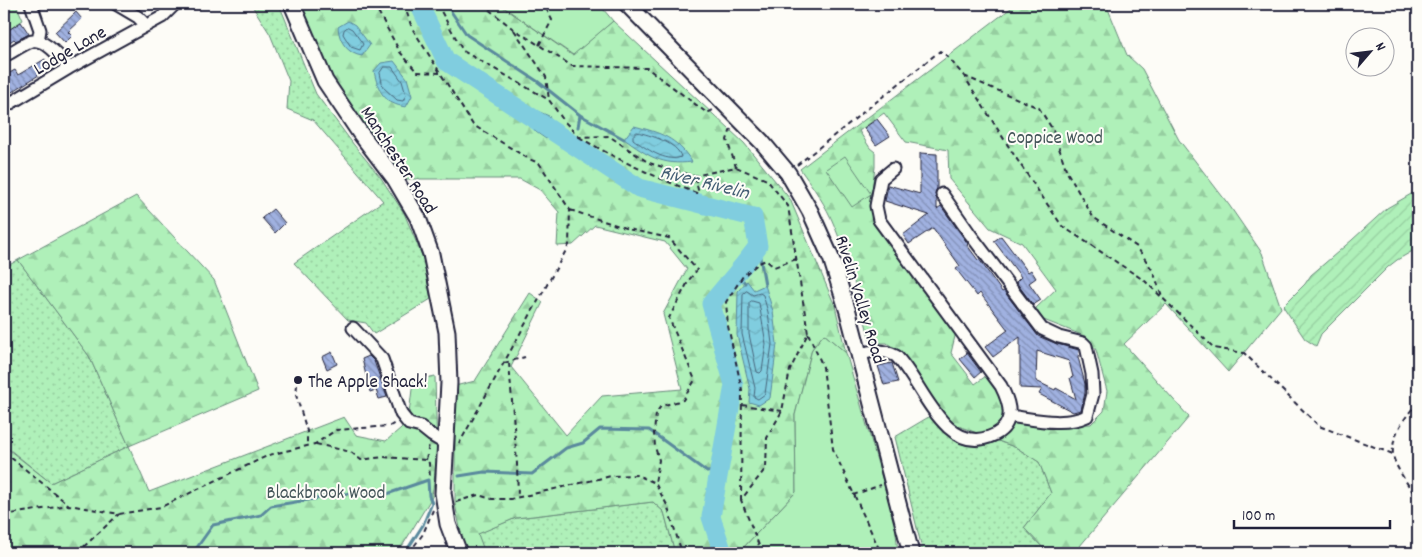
<svg xmlns="http://www.w3.org/2000/svg" width="1422" height="557" viewBox="0 0 1422 557" font-family="Dekko,sans-serif">
<style>
.grass{fill:url(#grass-dots);stroke:#68897a}
.forest{fill:url(#forest-firs);stroke:#68897a;fill-rule:evenodd}
.park{fill:#aff0b9;stroke:#68897a}
.garden{fill:url(#garden-furrows);stroke:#68897a}
.water{fill:url(#water-waves);stroke:#5a899d}
.lines{fill:none;stroke-linecap:round;stroke-linejoin:round}
.shore{stroke:#48667d;stroke-width:1}
.stream{stroke:#5a899d;stroke-width:3}
.river{stroke:#80cddf;stroke-width:19}
.building{fill:url(#building-back-hatch);stroke:#22223b;fill-rule:evenodd}
.minor-casing{stroke:#22223b;stroke-width:15}
.major-casing{stroke:#22223b;stroke-width:19}
.path{stroke:#22223b;stroke-width:2;stroke-dasharray:5 4;stroke-linecap:butt}
.minor{stroke:#fdfcf7;stroke-width:11}
.major{stroke:#fdfcf7;stroke-width:15}
.poi-dot{fill:#22223b;stroke:#fdfcf7;stroke-width:2}
.labels{text-anchor:middle;stroke-width:4;stroke-linejoin:round;paint-order:stroke}
.street-label{font-size:19px;fill:#22223b;stroke:#fdfcf7}
.park-label{font-size:19px;fill:#45565a;stroke:#fdfcf7}
.poi-label{font-size:19px;fill:#22223b;stroke:#fdfcf7;text-anchor:start}
.water-label{font-size:20px;font-style:italic;fill:#435e74;stroke:#fdfcf7}
</style>
<defs>
<pattern id="grass-dots" width="8" height="8" patternUnits="userSpaceOnUse" patternTransform="scale(1.25)"><rect width="8" height="8" fill="#aff0b9"/><path d="M2 2h.1M6 6h.1" fill="none" stroke="#96cea0" stroke-width="1.8" stroke-linecap="round"/></pattern>
<pattern id="forest-firs" width="22" height="20" patternUnits="userSpaceOnUse" patternTransform="scale(1.25)"><rect width="22" height="20" fill="#aff0b9"/><path d="M5 1l3.5 6h-7zM16 11l3.5 6h-7z" fill="#96cea0"/></pattern>
<pattern id="garden-furrows" width="10" height="10" patternUnits="userSpaceOnUse" patternTransform="scale(1.25)"><rect width="10" height="10" fill="#aff0b9"/><path d="M-1 1l2-2M0 10L10 0M9 11l2-2" fill="none" stroke="#96cea0"/></pattern>
<pattern id="water-waves" width="16" height="10" patternUnits="userSpaceOnUse" patternTransform="scale(1.25)"><rect width="16" height="10" fill="#80cddf"/><path d="M0 5q4-4 8 0t8 0" fill="none" stroke="#6eb0c0"/></pattern>
<pattern id="building-back-hatch" width="6" height="6" patternUnits="userSpaceOnUse" patternTransform="scale(1.25)"><rect width="6" height="6" fill="#a0b1e0"/><path d="M-1 5l2 2M0 0l6 6M5-1l2 2" fill="none" stroke="#8290b7"/></pattern>
</defs>
<rect width="100%" height="100%" fill="#fdfcf7"/>
<filter id="ink" filterUnits="userSpaceOnUse"><feTurbulence type="fractalNoise" baseFrequency=".02" numOctaves="2"/><feDisplacementMap in="SourceGraphic" scale="10" xChannelSelector="R" yChannelSelector="G"/><feConvolveMatrix kernelMatrix="1 2 1 2 8 2 1 2 1" color-interpolation-filters="sRGB"/></filter>
<g filter="url(#ink)">
<path class="grass" d="M 251,4 L 279,4 L 316,94 L 354,145 L 381,178 L 404,213 L 423,258 L 431,299 L 374,334 L 366,323 L 348,320 L 294,263 L 383,201 L 313,120 L 287,109 L 289,81 L 270,34 Z
M 18,260 L 89,356 L 129,446 L 51,483 L 4,445 L 4,268 Z
M 932,415 C 946,440 969,455 998,441 L 1017,448 L 1039,462 L 1051,493 L 1024,528 L 1048,553 L 923,553 L 895,437 Z
M 653,502 L 664,512 L 674,549 L 677,553 L 485,553 L 477,534 L 516,518 Z"/>
<path class="forest" d="M 301,4 L 499,4 L 572,55 L 613,21 L 744,143 L 790,199 L 835,306 L 846,353 L 824,334 L 812,349 L 795,415 L 796,492 L 743,548 L 746,553 L 677,553 L 674,549 L 664,512 L 653,502 L 516,518 L 478,534 L 485,553 L 468,553 L 463,542 L 455,504 L 455,386 L 475,381 L 530,293 L 543,302 L 511,367 L 566,435 L 602,396 L 682,389 L 663,314 L 687,269 L 665,242 L 595,225 L 573,245 L 557,246 L 559,212 L 540,190 L 520,179 L 402,179 L 333,80 Z
M 1010,4 L 1106,4 L 1127,55 L 1142,69 L 1179,140 L 1229,205 L 1262,253 L 1281,308 L 1228,372 L 1166,304 L 1124,344 L 1189,417 L 1074,553 L 1048,553 L 1024,528 L 1051,493 L 1039,462 L 1017,448 L 953,424 L 927,392 L 906,358 L 887,343 L 871,343 C 860,304 850,263 834,225 C 826,205 813,187 800,169 L 1011,8 ZM 884,113 L 906,142 L 948,150 L 949,179 L 990,228 L 1022,243 L 1056,289 L 1036,308 L 1041,319 L 1087,337 L 1096,350 L 1107,391 L 1104,411 L 1091,424 L 1046,426 L 1004,413 C 1002,398 995,388 986,376 L 975,384 L 951,353 L 956,332 L 874,220 L 870,206 L 875,167 L 875,152 L 870,148 L 859,131 Z
M 136,196 L 214,280 L 258,391 L 129,446 L 149,492 L 344,417 L 356,435 L 386,441 L 408,422 L 413,381 L 435,376 L 437,457 L 432,497 L 398,553 L 4,553 L 4,446 L 51,483 L 129,446 L 89,356 L 18,260 Z"/>
<path class="park" d="M 4,4 L 16,4 L 23,20 L 4,33 Z
M 499,4 L 599,4 L 613,21 L 573,55 Z
M 845,156 L 871,194 L 852,207 L 826,169 Z
M 824,334 L 846,353 L 895,523 L 898,553 L 746,553 L 743,548 L 796,492 L 795,415 L 812,349 Z"/>
<path class="garden" d="M 1418,190 L 1418,248 L 1397,260 L 1388,267 L 1321,334 L 1316,346 L 1305,339 L 1283,306 L 1305,284 L 1311,275 L 1352,240 L 1387,208 Z"/>
<path class="water" d="M 348,21 L 355,25 L 370,45 L 362,56 C 348,54 339,42 338,27 Z
M 394,61 L 407,78 L 412,96 L 406,107 C 384,104 378,91 374,71 L 381,63 Z
M 535,110 L 549,116 L 555,132 L 546,139 L 536,132 L 528,124 Z
M 634,126 C 661,133 676,137 692,162 C 662,166 648,156 624,139 Z
M 747,281 L 754,290 L 765,285 L 773,311 L 777,344 L 770,398 L 759,405 L 749,402 L 750,389 L 737,335 L 738,291 Z"/>
<g class="lines">
<path class="shore" d="M 348,27 L 352,29 L 363,44 L 360,50 L 351,47 L 343,34 L 344,30 Z
M 384,67 L 392,67 L 402,81 L 406,95 L 403,101 L 397,100 L 383,87 L 380,73 Z
M 637,132 C 650,135 678,143 681,157 C 666,163 645,148 633,139 L 633,136 Z
M 747,291 L 753,295 L 760,293 L 763,295 L 768,312 L 772,344 L 765,394 L 758,399 L 754,397 L 755,388 L 742,334 L 743,294 Z
M 752,301 L 759,303 L 766,344 L 762,371 L 760,373 L 757,372 L 749,334 L 749,303 Z"/>
<path class="stream" d="M 446,4 L 467,35 L 537,81 L 580,115 L 578,127
M 580,115 L 624,139
M 758,246 L 765,285
M 736,272 L 745,283
M 459,476 L 484,472 L 532,474 L 566,448 L 583,443 L 600,429 L 649,430 L 707,472 L 719,470
M 41,553 L 44,551 L 57,553
M 106,553 L 110,549 L 116,553
M 193,553 L 213,525 L 261,515 L 271,506 L 369,490 L 387,494 L 428,480 L 429,496 L 432,503 L 423,525 L 405,553"/>
<path class="river" d="M 419,4 L 446,61 L 639,188 L 753,217 L 758,246 C 744,266 727,284 711,304 L 734,385 L 711,517 L 723,553"/>
</g>
<path class="building" d="M 76,12 L 82,19 L 68,32 L 72,36 L 65,43 L 55,32 Z
M 21,22 L 29,34 L 16,41 L 14,39 L 4,46 L 4,33 Z
M 45,59 L 50,68 L 7,95 L 4,90 L 4,76 L 15,70 L 18,75 Z
M 877,119 L 890,136 L 876,145 L 864,128 Z
M 920,153 L 937,154 L 937,188 L 935,194 L 937,200 L 937,209 L 941,206 L 968,244 L 967,245 L 978,260 L 979,259 L 1002,292 L 1004,291 L 1038,336 L 1057,344 L 1079,350 L 1078,357 L 1085,384 L 1085,393 L 1081,410 L 1073,412 L 1058,404 L 1039,394 L 1042,389 L 1020,388 L 1020,337 L 993,357 L 985,347 L 1008,330 L 980,293 L 977,296 L 956,269 L 960,266 L 933,228 L 909,244 L 903,235 L 929,215 L 885,201 L 888,185 L 920,194 ZM 1037,351 L 1069,361 L 1073,377 L 1070,378 L 1076,399 L 1056,388 L 1055,390 L 1036,381 Z
M 273,209 L 285,223 L 275,233 L 262,218 Z
M 1001,236 L 1028,272 L 1031,270 L 1036,278 L 1029,283 L 1041,300 L 1033,305 L 1016,282 L 1021,277 L 994,241 Z
M 332,352 L 337,364 L 327,369 L 322,357 Z
M 967,353 L 981,372 L 975,377 L 960,359 Z
M 369,356 L 374,361 L 387,397 L 379,399 L 376,390 L 370,392 L 362,359 Z
M 892,363 L 898,382 L 884,385 L 878,366 Z"/>
<g class="lines">
<defs>
<path id="minor" d="M 31,4 L 40,30 L 38,41
M 116,4 L 138,17 L 146,25
M 8,54 C 15,50 24,44 32,41 C 45,38 62,59 69,68
M 4,107 L 69,68 L 162,17 L 175,4
M 942,194 L 970,234 L 1042,329 L 1059,337 L 1083,343 L 1086,346 L 1092,374 L 1093,394 L 1087,416 C 1064,427 1033,419 1009,416
M 353,328 L 382,359 L 401,414 L 409,424 L 421,427 L 431,435 L 446,444
M 859,355 C 872,350 883,349 896,356 C 921,380 943,454 989,437 C 998,434 1005,429 1008,420 C 1012,409 1006,396 1001,386 L 879,220 L 876,206 L 881,179 L 893,169"/>
<path id="major" d="M 292,4 L 325,81 L 360,133 L 395,179 L 418,218 L 431,254 L 447,332 L 449,383 L 443,493 L 448,524 L 459,553
M 627,4 L 762,142 L 788,173 L 810,211 L 831,258 L 848,312 L 911,553"/>
</defs>
<use href="#minor" class="minor-casing"/>
<use href="#major" class="major-casing"/>
<path class="path" d="M 374,4 L 400,52 L 417,72 L 440,73
M 404,4 L 412,28 L 473,125 L 529,159 L 539,163 L 570,210 L 569,245 L 459,444
M 437,4 L 463,51 L 549,100 L 564,121 L 579,137 L 609,136 L 649,163 L 694,176 L 736,167 L 767,180 L 788,206 L 808,333 L 790,370 L 782,411 L 767,438 L 766,468 L 741,500 L 762,553
M 482,4 L 512,28 L 572,66 L 647,68 L 707,113 L 713,110
M 514,30 L 546,77 L 549,100
M 539,45 L 552,20 L 546,8 L 542,4
M 964,76 L 1039,108 L 1053,130 L 1067,172 L 1093,217 L 1137,247 L 1153,271 L 1162,296
M 731,129 L 727,140 L 736,167
M 579,137 C 618,160 657,178 699,194
M 797,165 L 940,51 L 947,56 L 964,76 L 1014,155 L 1062,226 L 1145,281 L 1214,348 L 1244,353 L 1319,426 L 1393,454
M 695,177 L 699,194
M 570,210 L 628,229 L 669,238 L 697,270 L 689,280 L 669,318 L 695,380 L 683,400 L 661,406 L 656,413 L 654,433 L 655,447 L 659,460 L 655,483
M 808,333 L 823,367 L 833,449 L 881,553
M 504,363 L 525,357
M 509,363 L 517,464 L 518,497
M 297,385 L 296,395 L 307,431 L 307,446
M 1418,402 C 1406,416 1391,434 1393,455 C 1395,468 1411,488 1418,500
M 742,405 L 782,411
M 316,444 L 351,452 L 361,460 L 383,457 L 426,460 L 429,463 L 430,479
M 4,452 L 69,505 L 119,514 L 161,507 L 269,455 L 315,444 L 336,430 L 390,426 L 395,423
M 426,460 L 429,445
M 853,495 L 881,485
M 741,500 L 742,390 L 728,326 L 726,302 L 743,276 L 759,263 L 766,260 L 774,267 L 796,259
M 456,502 L 478,495 L 492,499 L 511,499 L 611,476 L 637,475 L 655,483 L 667,505 L 682,553
M 4,515 L 69,505
M 77,553 L 119,514
M 409,553 L 423,534 L 433,510"/>
<use href="#minor" class="minor"/>
<use href="#major" class="major"/>
</g>
</g>
<circle class="poi-dot" cx="298" cy="380" r="5"/>
<g class="labels">
<g class="street-label">
<text transform="translate(69 49) rotate(-30)" y="7">Lodge Lane</text>
<text transform="translate(400 159) rotate(57)" y="7">Manchester Road</text>
<text transform="translate(862 299) rotate(73)" y="7">Rivelin Valley Road</text>
</g>
<g class="park-label">
<text x="1055" y="143">Coppice Wood</text>
<text x="326" y="498">Blackbrook Wood</text>
</g>
<g class="poi-label">
<text x="308" y="387">The Apple Shack!</text>
</g>
<g class="water-label">
<text transform="translate(705 181) rotate(14)" y="7">River Rivelin</text>
</g>
</g>
<rect width="1422" height="557" fill="none" stroke="#fdfcf7" stroke-width="20"/>
<rect x="10" y="10" width="1402" height="537" fill="none" stroke="#22223b" stroke-width="2" filter="url(#ink)"/>
<g transform="translate(1370 52) rotate(62)"><circle r="24" fill="#fdfcf7" stroke="#a5a5ac"/>
<path d="M0-4L9 19L0 12L-9 19Z" fill="#22223b"/>
<text y="-8" font-size="14" font-weight="bold" text-anchor="middle" fill="#22223b">N</text>
</g>
<path d="M1234 520v8h156v-8" fill="none" stroke="#22223b" stroke-width="2.5"/>
<text x="1242" y="520" font-size="15" fill="#22223b" stroke="#fdfcf7" stroke-width="4" paint-order="stroke">100 m</text>
</svg>
